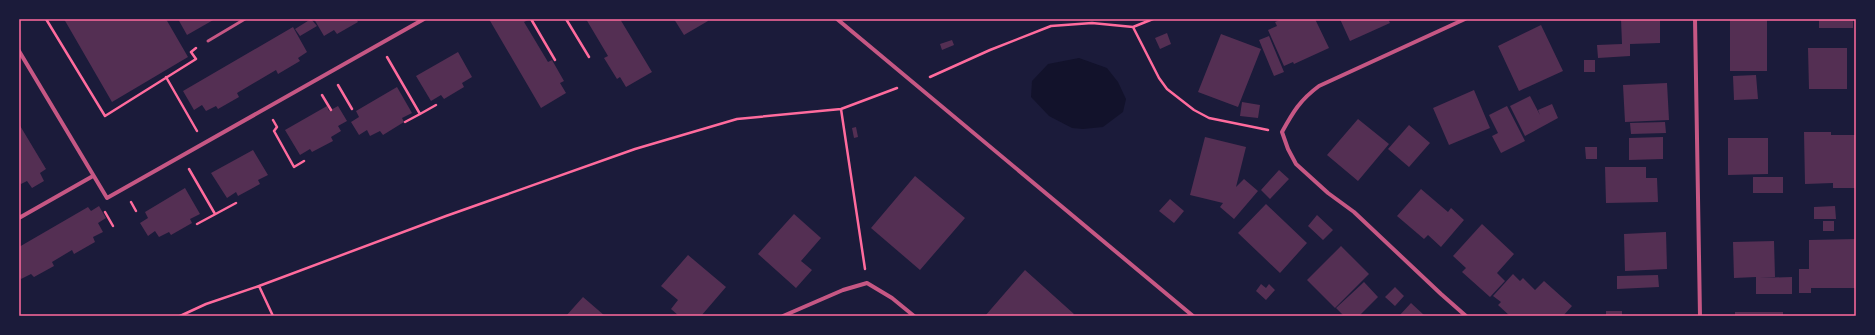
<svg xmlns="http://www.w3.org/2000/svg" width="1875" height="335" viewBox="0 0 1875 335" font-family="Roboto,sans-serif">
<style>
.water{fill:#12122b}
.building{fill:#542f53}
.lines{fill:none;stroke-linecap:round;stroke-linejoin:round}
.path{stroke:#ff6b9d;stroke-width:2.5}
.service{stroke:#c65784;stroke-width:3}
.minor{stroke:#c65784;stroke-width:4}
.neatline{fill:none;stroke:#ff6b9d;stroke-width:1.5}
</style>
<rect width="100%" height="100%" fill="#1b1b3a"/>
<path class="water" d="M 1079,58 L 1107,68 L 1118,82 L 1126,99 L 1123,112 L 1103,127 L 1083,129 L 1072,128 L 1049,116 L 1031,97 L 1032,81 L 1048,64 Z"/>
<path class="building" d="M 64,19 L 166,19 L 188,57 L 112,102 Z
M 178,19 L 215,19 L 187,35 Z
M 311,19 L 317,26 L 300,36 L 295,29 Z
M 314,19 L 356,19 L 358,22 L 337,34 L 334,30 L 324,36 Z
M 489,19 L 530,19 L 524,22 L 548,62 L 552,60 L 564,81 L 560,83 L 566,93 L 541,108 Z
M 586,19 L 620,19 L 652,72 L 626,87 L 620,77 L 617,79 L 604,58 L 608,56 Z
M 674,19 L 707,19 L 708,21 L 684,35 Z
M 1282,19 L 1315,19 L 1329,48 L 1294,64 L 1293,62 L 1284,66 L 1268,30 L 1277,26 L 1275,22 Z
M 1340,19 L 1388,19 L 1390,23 L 1350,41 Z
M 1621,19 L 1660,19 L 1660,43 L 1630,44 L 1630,56 L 1598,58 L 1597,45 L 1622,44 Z
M 1730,19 L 1767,19 L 1767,71 L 1730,71 Z
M 1819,19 L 1853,19 L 1853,28 L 1819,28 Z
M 1541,25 L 1563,71 L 1519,91 L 1498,46 Z
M 293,27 L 307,52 L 298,58 L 300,61 L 278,74 L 276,70 L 237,93 L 239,97 L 218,109 L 216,106 L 206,111 L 202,105 L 194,110 L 183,91 Z
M 1167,33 L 1171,44 L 1160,49 L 1155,38 Z
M 1221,34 L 1261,49 L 1238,107 L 1198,92 Z
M 1269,36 L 1284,72 L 1274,76 L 1259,40 Z
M 952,40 L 954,45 L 942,50 L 940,44 Z
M 1808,48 L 1847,48 L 1847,89 L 1809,89 Z
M 458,52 L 472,77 L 462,83 L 464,87 L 444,99 L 441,95 L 431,101 L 416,76 Z
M 1584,60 L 1595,60 L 1595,72 L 1584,72 Z
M 1756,75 L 1758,99 L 1734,100 L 1733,76 Z
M 1667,83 L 1669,120 L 1625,122 L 1623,85 Z
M 397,87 L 412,113 L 402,118 L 404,122 L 383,135 L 380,131 L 370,136 L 367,130 L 359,135 L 351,122 L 359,117 L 356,111 Z
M 1474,90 L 1490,128 L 1449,145 L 1433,108 Z
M 1530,96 L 1540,115 L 1538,110 L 1552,104 L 1558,118 L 1525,136 L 1510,106 Z
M 1242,102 L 1260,105 L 1258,118 L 1240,116 Z
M 327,106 L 329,111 L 338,106 L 347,121 L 338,126 L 341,131 L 331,137 L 333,141 L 312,152 L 310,149 L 300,155 L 285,130 Z
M 1507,106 L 1525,141 L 1501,153 L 1492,136 L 1498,133 L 1489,115 Z
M 1358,119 L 1389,144 L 1358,181 L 1327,155 Z
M 1665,122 L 1666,133 L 1631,134 L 1630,123 Z
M 19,124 L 46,169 L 40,173 L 44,181 L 32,188 L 27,181 L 21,184 L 19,180 Z
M 1409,125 L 1430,143 L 1409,167 L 1388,149 Z
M 856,127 L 858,137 L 854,138 L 852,128 Z
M 1804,132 L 1831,132 L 1831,135 L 1856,135 L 1856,188 L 1833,188 L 1833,183 L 1805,184 Z
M 1205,137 L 1246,147 L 1236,187 L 1244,179 L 1258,191 L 1234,219 L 1220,207 L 1223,203 L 1190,195 Z
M 1663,137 L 1663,159 L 1629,160 L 1629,138 Z
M 1728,138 L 1768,138 L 1768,174 L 1728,175 Z
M 1585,147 L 1597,147 L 1597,159 L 1586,159 Z
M 253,150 L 268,175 L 258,180 L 260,184 L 238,196 L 236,192 L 227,198 L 211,173 Z
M 1605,167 L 1646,167 L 1646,178 L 1657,178 L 1658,202 L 1606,203 Z
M 1279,170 L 1289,179 L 1270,199 L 1261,190 Z
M 915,176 L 965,218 L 920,270 L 871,228 Z
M 1753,177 L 1783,177 L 1783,193 L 1753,193 Z
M 185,188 L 200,214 L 190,219 L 192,223 L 171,235 L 169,232 L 159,237 L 155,231 L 148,236 L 140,223 L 148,218 L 145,212 Z
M 1421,189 L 1448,212 L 1451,208 L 1464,220 L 1441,247 L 1428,235 L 1424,239 L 1397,216 Z
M 1170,199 L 1184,211 L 1174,223 L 1159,211 Z
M 1266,204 L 1307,243 L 1280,273 L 1238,233 Z
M 99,206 L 106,218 L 98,223 L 103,232 L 93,237 L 95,242 L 74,254 L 72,250 L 52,262 L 54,266 L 34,277 L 31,274 L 21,279 L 19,275 L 19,247 L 88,207 L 91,211 Z
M 1835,206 L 1836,219 L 1814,219 L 1814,207 Z
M 794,214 L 821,238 L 801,261 L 812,270 L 796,288 L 758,254 Z
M 1317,215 L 1333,230 L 1323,240 L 1308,226 Z
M 1823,221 L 1834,221 L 1834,231 L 1823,231 Z
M 1482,224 L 1514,254 L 1497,273 L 1505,281 L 1490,297 L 1462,272 L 1466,268 L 1453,256 Z
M 1666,232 L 1667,269 L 1625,271 L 1624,234 Z
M 1856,239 L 1856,288 L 1811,288 L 1811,293 L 1799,293 L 1799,269 L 1809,269 L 1809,240 Z
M 1774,241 L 1775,277 L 1759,278 L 1792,277 L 1792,294 L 1756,294 L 1756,277 L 1734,278 L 1733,242 Z
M 1341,246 L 1369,274 L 1335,308 L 1307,280 Z
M 688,255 L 726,287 L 701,316 L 679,316 L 671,309 L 678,300 L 661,286 Z
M 1025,270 L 1074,314 L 1072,316 L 985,316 Z
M 1513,274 L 1520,281 L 1523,278 L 1535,290 L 1544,281 L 1572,306 L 1563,316 L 1510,316 L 1498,305 L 1501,302 L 1493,296 Z
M 1658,275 L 1659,287 L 1617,289 L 1617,276 Z
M 1364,282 L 1378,297 L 1359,316 L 1344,316 L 1336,308 Z
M 1261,284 L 1266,288 L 1269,284 L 1275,290 L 1266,300 L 1256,291 Z
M 1395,287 L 1404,296 L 1395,306 L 1385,297 Z
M 583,297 L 605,316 L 566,316 Z
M 1411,303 L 1425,316 L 1399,316 Z
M 1606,311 L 1622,311 L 1622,316 L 1606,316 Z
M 1735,312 L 1783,312 L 1783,316 L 1735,316 Z"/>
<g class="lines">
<path class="path" d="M 46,19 L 105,116 L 196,59 L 191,52 L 196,48
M 531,19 L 555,60
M 566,19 L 589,57
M 1133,27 L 1159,78 L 1167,89 L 1194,110 L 1209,118 L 1268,130
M 387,57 L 420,114 L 436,105
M 166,77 L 197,131
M 930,77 L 990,50 L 1051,26 L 1092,23 L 1133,27 L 1153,19
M 338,85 L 352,109
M 322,95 L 331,110
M 841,109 L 865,269
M 273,120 L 277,127 L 274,131 L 294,167 L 304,161
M 405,122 L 420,114
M 189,169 L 215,214
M 131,202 L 136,211
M 105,212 L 113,226
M 197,224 L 236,203
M 259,286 L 273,316
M 180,316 L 206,304 L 259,286 L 446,216 L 635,149 L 737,119 L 841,109 L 897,88"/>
<path class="service" d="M 208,41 L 245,19"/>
<path class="minor" d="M 837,19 L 1193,316
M 1465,19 L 1319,86 C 1300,100 1293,112 1282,132 L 1288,149 L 1296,164 L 1328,193 L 1354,212 L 1441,294 L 1466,316
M 1695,19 L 1700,316
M 19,51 L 107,198 L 424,19
M 19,218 L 93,176
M 783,316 L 843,290 L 867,283 L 892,298 L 914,316"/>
</g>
<rect width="1875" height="335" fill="none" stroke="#1b1b3a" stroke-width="40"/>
<rect x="20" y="20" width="1835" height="295" class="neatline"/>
</svg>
